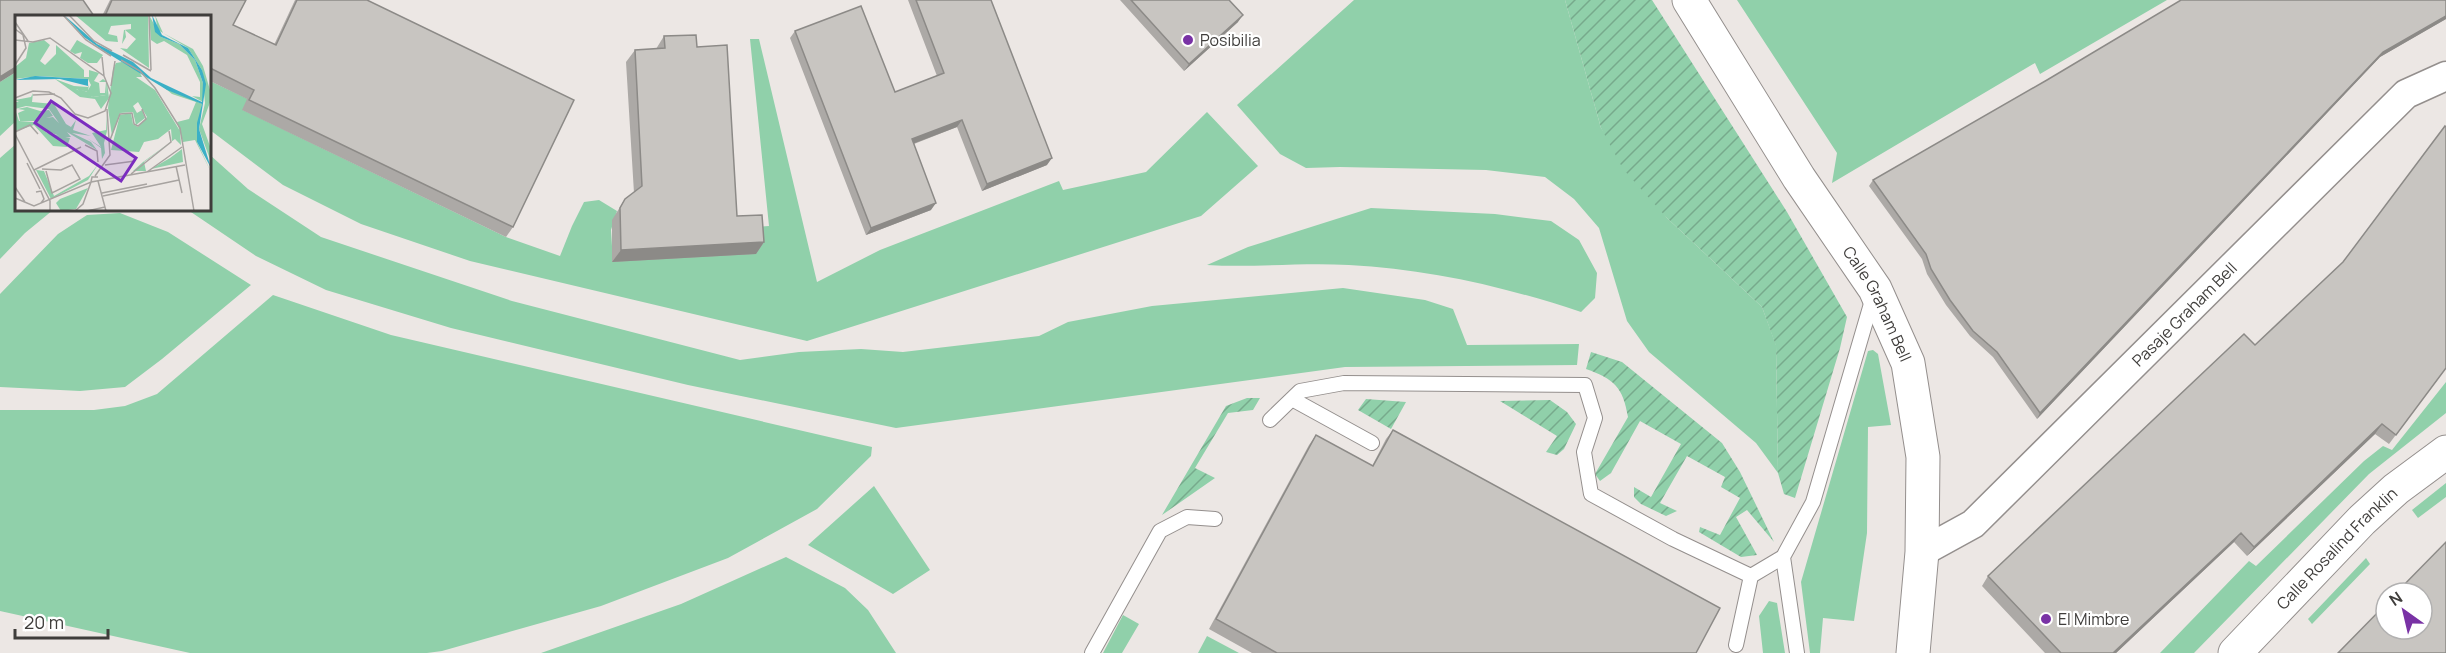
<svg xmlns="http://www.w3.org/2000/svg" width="2446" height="653" viewBox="0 0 2446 653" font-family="Manrope,sans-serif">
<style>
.grass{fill:#90d0aa}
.garden{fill:url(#garden-furrows)}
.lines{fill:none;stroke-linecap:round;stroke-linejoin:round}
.service-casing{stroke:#948f8d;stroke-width:16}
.minor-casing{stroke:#948f8d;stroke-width:31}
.tertiary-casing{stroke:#948f8d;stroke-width:35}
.service{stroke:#fff;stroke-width:14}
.minor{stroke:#fff;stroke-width:28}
.tertiary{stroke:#fff;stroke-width:33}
.wall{fill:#aca9a6}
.shaded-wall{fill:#8c8a87}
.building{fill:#c8c5c1;stroke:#8c8a87;stroke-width:1.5}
.poi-dot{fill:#7932a5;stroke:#fff;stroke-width:2}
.labels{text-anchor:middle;stroke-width:4.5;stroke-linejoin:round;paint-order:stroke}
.poi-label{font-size:16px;fill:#3f3d3b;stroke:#fff;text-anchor:start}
.street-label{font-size:16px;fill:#3f3d3b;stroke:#fff}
.inset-road{fill:none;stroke:#a7a3a0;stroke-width:1.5}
.view{fill:#7b2cbf;fill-opacity:0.15;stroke:#7b2cbf;stroke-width:3}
.inset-edge{fill:none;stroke:#3f3d3b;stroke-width:3}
</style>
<defs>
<pattern id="garden-furrows" width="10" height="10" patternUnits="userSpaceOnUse" patternTransform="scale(1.5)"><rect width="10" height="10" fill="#90d0aa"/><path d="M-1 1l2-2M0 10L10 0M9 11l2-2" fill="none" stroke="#77aa8c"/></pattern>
</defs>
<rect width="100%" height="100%" fill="#ece7e4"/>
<path class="grass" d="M 1354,0 L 1565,0 L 1601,128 L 1667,218 L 1762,307 L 1776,345 L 1778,473 L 1756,443 L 1649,352 L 1627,321 L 1599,228 L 1574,199 L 1545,177 L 1486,170 L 1340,167 L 1306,168 L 1280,154 L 1237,105 Z
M 1737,0 L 2167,0 L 2040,74 L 2035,63 L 1832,183 L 1837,153 Z
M 750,39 L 759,39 L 817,282 L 880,250 L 1059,181 L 1063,190 L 1146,172 L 1207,112 L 1258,166 L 1201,216 L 807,341 L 470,261 L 361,224 L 283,185 L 210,130 L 210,81 L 248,99 L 243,110 L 506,237 L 560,256 L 572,226 L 584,202 L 599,200 L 617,211 L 611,230 L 613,262 L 754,227 L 769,226 Z
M 16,72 L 16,121 L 0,136 L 0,82 Z
M 16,144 L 16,210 L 53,210 L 25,233 L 0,259 L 0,158 Z
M 210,155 L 248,189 L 321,237 L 512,301 L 740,360 L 799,352 L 861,349 L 903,352 L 1039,336 L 1068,322 L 1152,306 L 1343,288 L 1425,300 L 1453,309 L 1467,345 L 1579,344 L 1577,365 L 1345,367 L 896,428 L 688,385 L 451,328 L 326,290 L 256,256 L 188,210 L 210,210 Z
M 1371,208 L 1495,214 L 1551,221 L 1579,240 L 1597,273 L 1595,298 L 1581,312 C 1506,287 1428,269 1349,265 C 1302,262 1254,268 1207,265 L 1248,247 Z
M 120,213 L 168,232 L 251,285 L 162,359 L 125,387 L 80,391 L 0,387 L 0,294 L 58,234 L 87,215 Z
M 273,295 L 391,335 L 872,447 L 871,456 L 817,509 L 728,558 L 601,606 L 442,651 L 427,653 L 190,653 L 0,611 L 0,410 L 94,410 L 125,406 L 157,394 Z
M 1873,350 L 1878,354 L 1891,425 L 1868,427 L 1867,533 L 1854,621 L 1823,618 L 1820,653 L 1810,653 L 1801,582 L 1868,351 Z
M 2446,382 L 2446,413 L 2369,474 L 2194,653 L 2160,653 L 2249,561 L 2256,566 L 2364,461 L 2383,446 L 2392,450 Z
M 2446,483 L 2446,497 L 2418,518 L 2412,510 Z
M 874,486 L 930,570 L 893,594 L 808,545 Z
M 786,557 L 845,588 L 868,610 L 896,653 L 541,653 L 681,604 Z
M 2366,558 L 2370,564 L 2312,624 L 2308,619 Z
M 1769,601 L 1777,603 L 1785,653 L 1763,653 L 1759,616 Z
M 1123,615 L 1139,624 L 1122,653 L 1103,653 Z
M 1207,636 L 1239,653 L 1198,653 Z"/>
<path class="garden" d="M 1565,0 L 1652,0 L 1787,212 L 1847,317 L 1840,348 L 1795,498 L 1784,494 L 1778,473 L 1776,346 L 1762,307 L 1667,218 L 1623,169 L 1601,128 Z
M 1591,352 L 1622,362 L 1722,443 L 1740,472 L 1774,542 L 1747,510 L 1736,517 L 1757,555 L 1741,557 L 1699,532 L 1700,527 L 1720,535 L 1740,498 L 1721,487 L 1725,477 L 1687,456 L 1660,503 L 1677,511 L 1666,516 L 1641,504 L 1634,497 L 1634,487 L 1651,497 L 1681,444 L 1640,421 L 1611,473 L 1600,481 L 1595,474 L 1628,417 C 1623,387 1614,379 1586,369 Z
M 1247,398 L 1260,398 L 1253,410 L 1228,413 L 1195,468 L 1215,478 L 1162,515 L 1226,406 Z
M 1366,399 L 1406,402 L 1391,429 L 1358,410 Z
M 1550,400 L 1567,412 L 1576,424 L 1564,449 L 1557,455 L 1546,452 L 1557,436 L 1500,401 Z"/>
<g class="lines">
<defs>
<path id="service" d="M 1292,399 L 1372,443
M 1270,420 L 1300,391 L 1344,383 L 1585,385 L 1595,418 L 1584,452 L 1591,494 L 1673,539 L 1751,576
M 1783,557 L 1797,653
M 1736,645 L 1751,576 L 1783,557 L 1813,502 L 1873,297
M 1092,653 L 1160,531 L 1187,517 L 1215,519"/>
<g id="minor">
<path id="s1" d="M 1922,552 L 1973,524 L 2406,94 L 2446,76"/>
</g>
<g id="tertiary">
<path id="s2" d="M 1689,0 L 1799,178 L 1875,289 L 1908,363 L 1923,457 L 1922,552 L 1913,653"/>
<path id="s3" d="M 2235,653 L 2362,520 L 2396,489 L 2446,452"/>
</g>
</defs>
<use href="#service" class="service-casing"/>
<use href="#minor" class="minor-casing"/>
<use href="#tertiary" class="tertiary-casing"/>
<use href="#service" class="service"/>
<use href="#minor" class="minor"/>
<use href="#tertiary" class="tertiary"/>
</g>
<path class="wall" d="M 110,0 L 246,0 L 233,25 L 274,45 L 295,0 L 367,0 L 513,227 L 506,237 L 242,110 L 247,99 L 210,81 L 210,16 L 102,16 Z
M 908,0 L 991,0 L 1047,165 L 982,191 L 957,127 L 914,144 L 931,210 L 866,235 L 790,38 L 795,31 L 895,92 L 937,76 Z
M 1120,0 L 1229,0 L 1238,22 L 1184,71 Z
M 2446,0 L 2446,19 L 2380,57 L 2037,419 L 1993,357 L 1970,336 L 1946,305 L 1927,274 L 1922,259 L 1869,186 L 1873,180 Z
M 664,36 L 697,47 L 737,216 L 764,242 L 756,254 L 612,262 L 612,220 L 625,199 L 634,193 L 626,62 L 635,50 L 656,49 Z
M 2343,262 L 2446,368 L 2389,444 L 2375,434 L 2247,556 L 2234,542 L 2116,653 L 2045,653 L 1982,586 L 1988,576 L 2255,345 Z
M 1393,430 L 1696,653 L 1252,653 L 1209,629 L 1309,445 L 1316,435 L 1372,466 L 1386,439 Z"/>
<path class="shaded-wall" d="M 1243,15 L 1238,22 L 1184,71 L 1189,64 Z
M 2446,16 L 2446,19 L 2380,57 L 2037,419 L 2040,413 L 2383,52 Z
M 16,67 L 16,72 L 0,82 L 0,77 Z
M 962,120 L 957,127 L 907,146 L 912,139 Z
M 1052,158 L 1047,165 L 982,191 L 987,184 Z
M 936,203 L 931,210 L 866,235 L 871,228 Z
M 764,242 L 756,254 L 612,262 L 621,250 Z
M 2382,424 L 2375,434 L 2247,556 L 2254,547 Z
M 2241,533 L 2234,542 L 2116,653 L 2113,653 Z"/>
<path class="building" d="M 0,0 L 83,0 L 94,16 L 16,16 L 16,67 L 0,77 Z
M 112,0 L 246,0 L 233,25 L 276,45 L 297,0 L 367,0 L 574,100 L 513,227 L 249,100 L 254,90 L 210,68 L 210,16 L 105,16 Z
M 916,0 L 991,0 L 1052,158 L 987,184 L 962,120 L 912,139 L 936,203 L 871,228 L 795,31 L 861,6 L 895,92 L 944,73 Z
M 1131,0 L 1229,0 L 1243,15 L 1189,64 Z
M 2181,0 L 2446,0 L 2446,16 L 2383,52 L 2040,413 L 1997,352 L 1973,331 L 1950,300 L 1931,269 L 1926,254 L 1873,180 L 2047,80 Z
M 696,35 L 697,47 L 727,45 L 737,216 L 762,215 L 764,242 L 621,250 L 620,208 L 625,199 L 642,186 L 635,50 L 665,48 L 664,36 Z
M 2445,126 L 2446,127 L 2446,368 L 2396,435 L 2382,424 L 2254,547 L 2241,533 L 2113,653 L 2061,653 L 1988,576 L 2244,334 L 2255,345 L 2343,262 Z
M 1393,430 L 1720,608 L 1696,653 L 1277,653 L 1216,619 L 1316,435 L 1373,466 Z
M 2446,542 L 2446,653 L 2338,653 L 2386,604 L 2386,629 L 2422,629 L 2422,593 L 2396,593 Z"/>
<g class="poi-dot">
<circle cx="1188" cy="40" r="6"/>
<circle cx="2046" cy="619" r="6"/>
</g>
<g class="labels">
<g class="poi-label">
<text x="1200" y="46">Posibilia</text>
<text x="2058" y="625">El Mimbre</text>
</g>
<g class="street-label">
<text dy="6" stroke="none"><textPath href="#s2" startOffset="358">Calle Graham Bell</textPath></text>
<text dy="6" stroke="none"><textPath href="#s1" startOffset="356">Pasaje Graham Bell</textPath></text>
<text dy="6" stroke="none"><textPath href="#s3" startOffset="146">Calle Rosalind Franklin</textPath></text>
</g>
</g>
<g transform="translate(15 15)">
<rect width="196" height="196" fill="#ece7e4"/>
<path d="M 60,0 L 133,0 L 134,53 L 105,33 L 112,34 L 121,24 L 110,15 L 111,22 L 107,29 L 109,15 L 116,14 L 116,9 L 96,11 L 93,19 L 102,21 L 103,27 L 91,26 ZM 134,0 L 146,22 L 164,29 L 180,45 L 188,68 L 188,87 L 177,81 L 185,82 L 185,67 L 172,40 L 149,26 L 142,29 L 136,25 ZM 140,0 L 148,18 L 178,34 L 188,51 L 197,82 L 187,109 L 196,134 L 196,147 L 184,114 L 190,88 L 187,55 L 173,33 L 143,15 ZM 29,25 L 35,30 L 25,46 L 30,50 L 41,39 L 41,30 L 69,55 L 69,62 L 74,62 L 74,55 L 84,58 L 79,66 L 84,68 L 85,78 L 90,78 L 91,67 L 84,67 L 88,64 L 92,67 L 91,80 L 78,82 L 65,78 L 62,73 L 72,77 L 76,70 L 73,64 L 24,61 L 0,64 L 0,52 L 11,43 L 14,28 ZM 62,25 L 88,40 L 82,48 L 73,48 L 65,43 L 67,37 L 60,39 L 55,36 ZM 107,47 L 124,56 L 127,62 L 121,62 L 140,75 L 165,116 L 166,130 L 160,124 L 129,147 L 131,156 L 118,156 L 128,147 L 157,126 L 156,114 L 143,124 L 129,127 L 124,137 L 96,135 L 105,100 L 116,98 L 118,109 L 123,112 L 132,102 L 123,87 L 118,91 L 122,98 L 127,95 L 130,103 L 121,110 L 118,97 L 105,98 L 97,121 L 93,93 L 98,54 L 101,48 ZM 145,69 L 187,89 L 182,127 L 196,157 L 180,125 L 168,127 L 162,107 L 174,104 L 181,87 L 157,79 ZM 18,78 L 17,87 L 39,89 L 51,109 L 56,112 L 61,105 L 58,115 L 76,121 L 57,118 L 76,127 L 82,135 L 52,117 L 56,122 L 48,122 L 31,116 L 20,106 L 5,106 L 3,98 L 10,95 L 2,94 L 12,92 L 25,96 L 34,95 L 38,101 L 31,103 L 38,102 L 44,108 L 34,94 L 11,91 L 0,94 L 0,87 L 4,87 L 0,85 L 16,82 ZM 0,94 L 4,106 L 18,107 L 32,118 L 55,123 L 52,132 L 38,131 L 19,110 L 1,116 ZM 91,99 L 92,116 L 89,128 L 90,138 L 87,144 L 86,133 L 72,123 L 86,132 L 77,118 L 91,115 ZM 167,134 L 168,147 L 136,154 L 155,143 ZM 84,148 L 73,165 L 36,184 L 21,155 L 29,156 L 39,181 L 74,161 ZM 73,173 L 61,194 L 46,196 L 41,188 L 45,184 Z" fill="#90d0aa"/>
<path d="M 40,64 L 59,71 L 73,72 L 74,69 L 73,77 L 61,74 L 78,82 L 91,80 L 92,67 L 94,83 L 86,94 L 80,84 L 65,82 Z" fill="#90d0aa"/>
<path d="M 49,0 L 82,29 L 118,47 L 136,63 L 187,87 L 188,68 L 180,45 L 164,29 L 146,22 L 140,17 L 137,0 L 147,20 L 173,33 L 187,55 L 191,69 L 184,114 L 196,153 L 182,127 L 182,108 L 187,89 L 152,75 L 89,36 L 69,22 ZM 20,61 L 73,64 L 73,71 L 45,64 L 0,65 Z" fill="#3bb0c6"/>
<path class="inset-road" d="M 48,0 L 71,25 L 96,41M 54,0 L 79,26 L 97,36M 134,0 L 136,55M 0,7 L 13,26M 0,14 L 8,20 L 11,33 L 0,50M 0,25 L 18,27 L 35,23 L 89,61 L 96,78 L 90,96 L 73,103 L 60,99 L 46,83 L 34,77 L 18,76 L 0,83M 108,40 L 136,56M 87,42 L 89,61M 106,45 L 125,56 L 140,73 L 165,113 L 179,196M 96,71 L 100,46M 18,80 L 40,79M 0,117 L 15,110 L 23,119M 0,119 L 35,186 L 35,196M 95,125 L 105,99 L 117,98 L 119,109 L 123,111 L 131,104 L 127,94M 70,130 L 82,136 L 83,147M 12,148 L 25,174M 90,150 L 120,146M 161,151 L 167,178M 27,154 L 46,155 L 57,150 L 65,164 L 37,178 L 31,156M 19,155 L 66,132M 132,157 L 167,132M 116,159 L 156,127 L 154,116M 80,161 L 95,140 L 92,94M 83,162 L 77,162 L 76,167 L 170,150M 83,166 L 91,196M 0,172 L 10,187M 21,177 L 26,176 L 29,184 L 26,188M 87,178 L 132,169M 88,181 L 164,165M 0,183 L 19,191 L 76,167 L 68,189 L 60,196M 72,196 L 90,192"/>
<path class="view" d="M 36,86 L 121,143 L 106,166 L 20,108 Z"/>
<rect width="196" height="196" class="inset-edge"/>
</g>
<g transform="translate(2404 611) rotate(326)"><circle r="28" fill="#ffffff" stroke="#b2b1b1" stroke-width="1.5"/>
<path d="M0-4.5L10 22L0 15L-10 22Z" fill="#7932a5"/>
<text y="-9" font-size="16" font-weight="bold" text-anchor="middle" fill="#3f3d3b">N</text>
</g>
<path d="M15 629v9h93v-9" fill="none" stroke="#3f3d3b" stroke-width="3"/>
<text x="24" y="629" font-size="18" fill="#3f3d3b" stroke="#ffffff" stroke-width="4.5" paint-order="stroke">20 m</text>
</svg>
